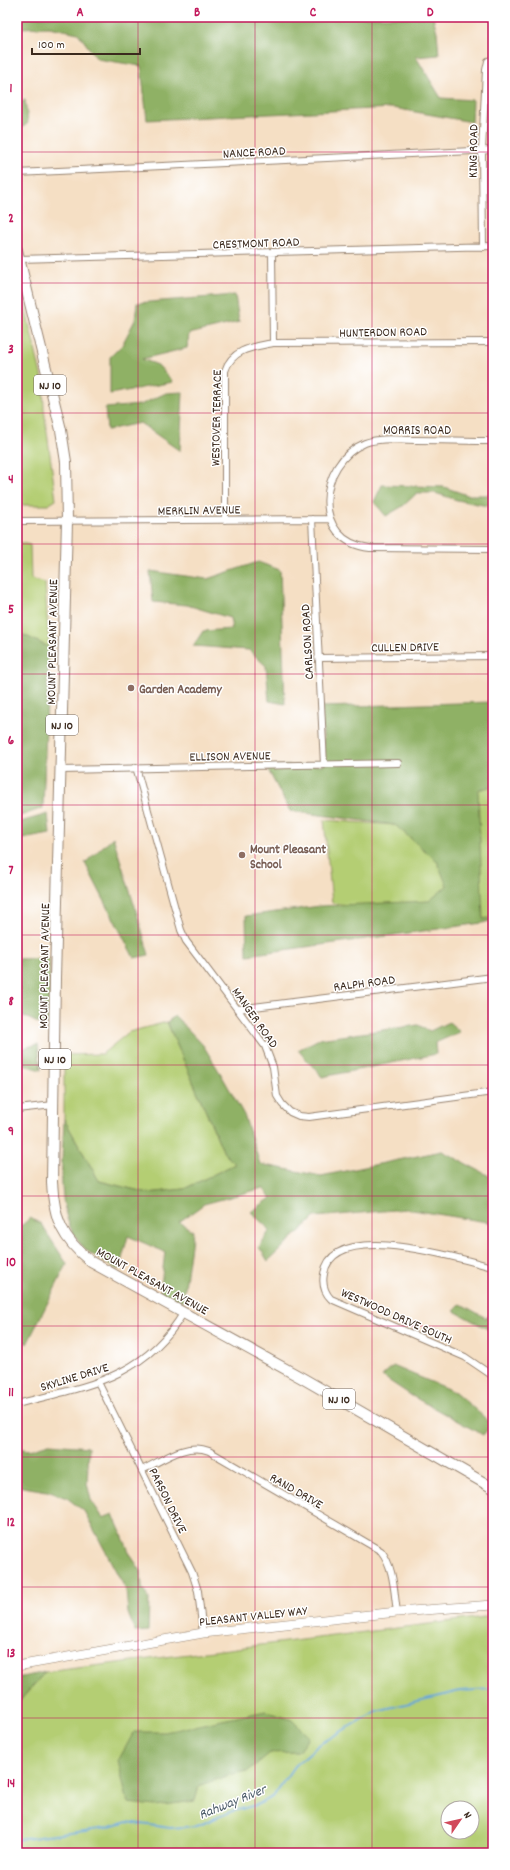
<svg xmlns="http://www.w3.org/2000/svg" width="510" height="1870" viewBox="0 0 510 1870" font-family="Dekko,sans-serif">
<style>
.green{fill:#b4ce73;stroke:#787c48;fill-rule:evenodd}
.forest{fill:#8fb165;stroke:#656e42}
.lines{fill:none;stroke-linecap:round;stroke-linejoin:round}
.stream{stroke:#64a5d7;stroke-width:2}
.street-casing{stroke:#988471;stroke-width:8}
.secondary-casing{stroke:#988471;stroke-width:10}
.primary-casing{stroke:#988471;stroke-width:12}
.street{stroke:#fff;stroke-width:6}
.secondary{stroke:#fff;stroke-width:9}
.primary{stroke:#fff;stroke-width:10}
.grid{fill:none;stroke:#c2185b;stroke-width:1;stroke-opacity:0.55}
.education-dot{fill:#8d6e63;stroke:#fff;stroke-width:1.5}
.labels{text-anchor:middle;stroke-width:3;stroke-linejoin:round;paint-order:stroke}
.shield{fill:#fff;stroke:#766a62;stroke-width:1}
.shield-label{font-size:12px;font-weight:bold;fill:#3b2a1e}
.street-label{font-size:13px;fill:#3b2a1e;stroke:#fff}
.education-label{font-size:13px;font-weight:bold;fill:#785e54;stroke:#fff;text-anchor:start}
.water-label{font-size:14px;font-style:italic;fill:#4b5b68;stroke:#fff}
.neatline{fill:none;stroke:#c2185b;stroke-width:1.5}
.grid-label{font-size:13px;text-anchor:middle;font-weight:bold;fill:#c2185b}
</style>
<rect width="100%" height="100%" fill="#fff"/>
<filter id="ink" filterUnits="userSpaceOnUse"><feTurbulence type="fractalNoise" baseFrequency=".025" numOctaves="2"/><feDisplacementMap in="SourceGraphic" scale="8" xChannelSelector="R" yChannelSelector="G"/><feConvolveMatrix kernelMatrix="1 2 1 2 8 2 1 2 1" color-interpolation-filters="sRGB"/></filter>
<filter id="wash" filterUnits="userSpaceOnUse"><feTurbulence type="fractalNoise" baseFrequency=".012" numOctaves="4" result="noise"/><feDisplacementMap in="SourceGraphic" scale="16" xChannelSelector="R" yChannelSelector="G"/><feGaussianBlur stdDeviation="0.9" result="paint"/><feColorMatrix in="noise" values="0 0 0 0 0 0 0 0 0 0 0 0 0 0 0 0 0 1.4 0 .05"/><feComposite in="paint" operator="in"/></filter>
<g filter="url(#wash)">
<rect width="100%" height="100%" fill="#f5dfc4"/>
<path class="green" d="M 17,273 L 43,383 L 44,409 L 56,500 L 48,505 L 17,505 L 17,447 L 21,424 L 17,409 Z
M 17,542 L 30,545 L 31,579 L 45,583 L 49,647 L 17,632 Z
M 493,772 L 493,921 L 481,922 L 332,903 L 324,820 L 395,825 L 461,779 Z
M 167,1022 L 224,1153 L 235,1164 L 184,1189 L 148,1193 L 99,1181 L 64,1119 L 64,1055 L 102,1054 L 129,1032 Z
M 493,1616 L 493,1853 L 17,1853 L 17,1704 L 45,1672 ZM 448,1808 L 472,1808 L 472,1832 L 448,1832 Z"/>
<path class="forest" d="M 17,17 L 433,17 L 437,32 L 439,55 L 416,57 L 441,98 L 473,100 L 472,122 L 393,108 L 147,120 L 141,66 L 97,59 L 78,33 L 49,27 L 17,28 Z
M 25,100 L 28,123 L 17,132 L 17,102 Z
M 235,295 L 239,322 L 189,334 L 187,348 L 142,359 L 158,365 L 173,382 L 110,394 L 110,357 L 122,345 L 135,320 L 137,303 Z
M 183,392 L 180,451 L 140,423 L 107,430 L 105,408 L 140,405 L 166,393 Z
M 382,485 L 444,487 L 467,495 L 493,495 L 493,507 L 457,500 L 435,493 L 417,493 L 403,506 L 386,516 L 374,502 Z
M 258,562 L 280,570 L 285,704 L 269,701 L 266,666 L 249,650 L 193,646 L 203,631 L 232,629 L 230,618 L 187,605 L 153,602 L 150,571 L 207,579 Z
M 17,632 L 49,647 L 43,808 L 17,817 Z
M 493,702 L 493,786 L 478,790 L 483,919 L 493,917 L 493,920 L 482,923 L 247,955 L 246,916 L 320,906 L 429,901 L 447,886 L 437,861 L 395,825 L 290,811 L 266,766 L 324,765 L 322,707 Z
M 48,814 L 50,834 L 17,840 L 17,823 Z
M 113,837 C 125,876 138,915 149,955 L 134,958 L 85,863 Z
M 49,958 L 50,1024 L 38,1023 L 17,1013 L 17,959 Z
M 175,1016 L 203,1045 L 222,1076 L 244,1115 L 260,1164 L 321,1176 L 442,1151 L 493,1178 L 493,1223 L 406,1209 L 315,1217 L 268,1261 L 259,1247 L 270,1230 L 251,1212 L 271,1198 L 263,1188 L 204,1204 L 179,1222 L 193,1231 L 183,1301 L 160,1292 L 165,1252 L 128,1236 L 119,1270 C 109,1265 99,1260 90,1253 C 52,1225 63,1161 64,1119 L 99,1181 L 148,1193 L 184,1189 L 235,1164 L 224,1153 L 167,1022 Z
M 449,1022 L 460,1032 L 435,1043 L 436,1054 L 322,1077 L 298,1050 L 319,1039 L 418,1025 L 430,1031 Z
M 38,1044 L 41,1070 L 17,1063 L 17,1050 Z
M 30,1218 L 41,1224 L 67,1264 L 27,1344 L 17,1335 L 17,1230 Z
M 461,1304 L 486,1318 L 493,1312 L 493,1334 L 486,1328 L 454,1311 Z
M 393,1366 L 455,1392 L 492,1424 L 483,1435 L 412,1396 L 382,1376 Z
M 49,1444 L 89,1447 L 87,1483 L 91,1500 L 103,1518 L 113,1514 L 131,1556 L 141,1571 L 142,1587 L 149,1599 L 148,1631 L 135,1632 L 128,1613 L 126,1590 L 84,1511 L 67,1498 L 47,1491 L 17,1486 L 17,1448 L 29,1450 Z
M 45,1672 L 17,1704 L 17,1678 Z
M 266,1711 L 292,1720 L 309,1737 L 298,1752 L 270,1753 L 248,1771 L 232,1774 L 199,1786 L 195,1801 L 155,1806 L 128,1803 L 118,1761 L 134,1732 L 165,1732 Z"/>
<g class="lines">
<path class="stream" d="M 17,1840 L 107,1828 L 127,1822 L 170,1828 L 197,1826 L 230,1812 L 256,1805 L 273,1797 L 294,1766 L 320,1744 L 376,1711 L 460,1691 L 493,1689"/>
</g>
</g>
<g filter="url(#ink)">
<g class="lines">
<defs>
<path id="street" d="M 17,173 L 493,150
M 483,247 L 482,151 L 486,70 L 488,61 L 493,59
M 272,252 L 273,343
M 19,259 L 493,246
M 493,441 C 467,441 442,440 416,440 C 399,440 381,437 365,443 C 317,463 311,542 370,548 L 493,549
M 312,519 L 324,765
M 225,520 L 225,371 C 232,349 253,347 273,343 L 493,342
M 17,521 L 330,519
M 318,658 L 493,656
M 136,767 L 181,930 L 186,941 L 265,1046 L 273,1067 L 277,1096 L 282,1104 L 290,1112 L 299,1116 L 309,1117 L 493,1092
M 62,770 L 398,763
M 493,907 L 493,916
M 238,1009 L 493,977
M 17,1109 L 54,1105
M 493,1267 C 460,1259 332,1218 324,1274 C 322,1284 324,1292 331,1299 L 465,1357 L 493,1376
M 98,1382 L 192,1572 L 198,1591 L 203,1633
M 17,1404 C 86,1386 144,1379 184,1312
M 142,1470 C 163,1460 186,1442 209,1451 L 381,1551 C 394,1567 394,1592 397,1612"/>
<path id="secondary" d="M 17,1666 L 203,1633 L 397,1612 L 493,1605"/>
<path id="primary" d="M 17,250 L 61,430 L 66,462 L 67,521 L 55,978 L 52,1182 C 54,1220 62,1238 91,1262 L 302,1378 L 493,1488"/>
</defs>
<use href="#street" class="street-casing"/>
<use href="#secondary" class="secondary-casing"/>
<use href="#primary" class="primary-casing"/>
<use href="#street" class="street"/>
<use href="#secondary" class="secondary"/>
<use href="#primary" class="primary"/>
</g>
</g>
<path class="grid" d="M 138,17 L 138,1853M 255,17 L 255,1853M 372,17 L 372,1853M 17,152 L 493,152M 17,283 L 493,283M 17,413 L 493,413M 17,544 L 493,544M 17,674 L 493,674M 17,805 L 493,805M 17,935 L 493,935M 17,1065 L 493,1065M 17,1196 L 493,1196M 17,1326 L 493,1326M 17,1457 L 493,1457M 17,1587 L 493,1587M 17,1718 L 493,1718"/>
<g class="education-dot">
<circle cx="131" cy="688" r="4"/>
<circle cx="242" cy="855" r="4"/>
</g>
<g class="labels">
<g class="shield">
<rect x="34" y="375" width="32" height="20" rx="3"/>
<rect x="46" y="715" width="32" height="20" rx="3"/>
<rect x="39" y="1049" width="32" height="20" rx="3"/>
<rect x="323" y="1389" width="32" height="20" rx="3"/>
</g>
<g class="shield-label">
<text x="50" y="389">NJ 10</text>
<text x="62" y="729">NJ 10</text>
<text x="55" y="1063">NJ 10</text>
<text x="339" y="1403">NJ 10</text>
</g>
<g class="street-label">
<text transform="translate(254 151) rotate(-3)" y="5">NANCE ROAD</text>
<text transform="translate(472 151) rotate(-89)" y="5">KING ROAD</text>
<text transform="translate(256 242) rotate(-2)" y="5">CRESTMONT ROAD</text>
<text transform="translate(383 331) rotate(-1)" y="5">HUNTERDON ROAD</text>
<text transform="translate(215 418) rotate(-89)" y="5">WESTOVER TERRACE</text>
<text x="417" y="434">MORRIS ROAD</text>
<text transform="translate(199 509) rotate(-1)" y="5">MERKLIN AVENUE</text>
<text transform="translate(51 642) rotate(-89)" y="5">MOUNT PLEASANT AVENUE</text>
<text transform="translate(306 642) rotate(-93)" y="5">CARLSON ROAD</text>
<text transform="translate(405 646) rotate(-1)" y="5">CULLEN DRIVE</text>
<text transform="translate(230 755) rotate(-1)" y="5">ELLISON AVENUE</text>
<text transform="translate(43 966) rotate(-89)" y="5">MOUNT PLEASANT AVENUE</text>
<text transform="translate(364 982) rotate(-7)" y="5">RALPH ROAD</text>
<text transform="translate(256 1017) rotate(55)" y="5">MANGER ROAD</text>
<text transform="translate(153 1280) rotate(29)" y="5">MOUNT PLEASANT AVENUE</text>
<text transform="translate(397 1315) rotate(24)" y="5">WESTWOOD DRIVE SOUTH</text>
<text transform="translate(74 1376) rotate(-17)" y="5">SKYLINE DRIVE</text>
<text transform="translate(297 1490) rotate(30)" y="5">RAND DRIVE</text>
<text transform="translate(169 1500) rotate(64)" y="5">PARSON DRIVE</text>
<text transform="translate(253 1615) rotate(-6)" y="5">PLEASANT VALLEY WAY</text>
</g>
<g class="education-label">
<text x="139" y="693">Garden Academy</text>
<text x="250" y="853">Mount Pleasant<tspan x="250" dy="15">School</tspan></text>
</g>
<g class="water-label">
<text transform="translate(232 1801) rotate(-22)" y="5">Rahway River</text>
</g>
</g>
<rect width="510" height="1870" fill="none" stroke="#fff" stroke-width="44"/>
<g transform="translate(460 1820) rotate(56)"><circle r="19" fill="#ffffff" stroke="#b1aaa5"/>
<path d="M0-3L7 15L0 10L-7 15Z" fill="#d1495b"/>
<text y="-6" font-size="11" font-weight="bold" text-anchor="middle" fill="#3b2a1e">N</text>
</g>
<path d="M32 48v6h108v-6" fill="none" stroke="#3b2a1e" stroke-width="2"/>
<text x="38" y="48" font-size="12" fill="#3b2a1e" stroke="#ffffff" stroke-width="3" paint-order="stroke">100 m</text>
<rect x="22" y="22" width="466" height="1826" class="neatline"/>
<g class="grid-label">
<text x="80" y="16">A</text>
<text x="197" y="16">B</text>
<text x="313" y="16">C</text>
<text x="430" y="16">D</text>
<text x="11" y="92">1</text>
<text x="11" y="222">2</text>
<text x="11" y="353">3</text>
<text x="11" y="483">4</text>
<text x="11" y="613">5</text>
<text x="11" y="744">6</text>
<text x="11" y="874">7</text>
<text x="11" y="1005">8</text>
<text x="11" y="1135">9</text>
<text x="11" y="1266">10</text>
<text x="11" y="1396">11</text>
<text x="11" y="1526">12</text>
<text x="11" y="1657">13</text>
<text x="11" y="1787">14</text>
</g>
</svg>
